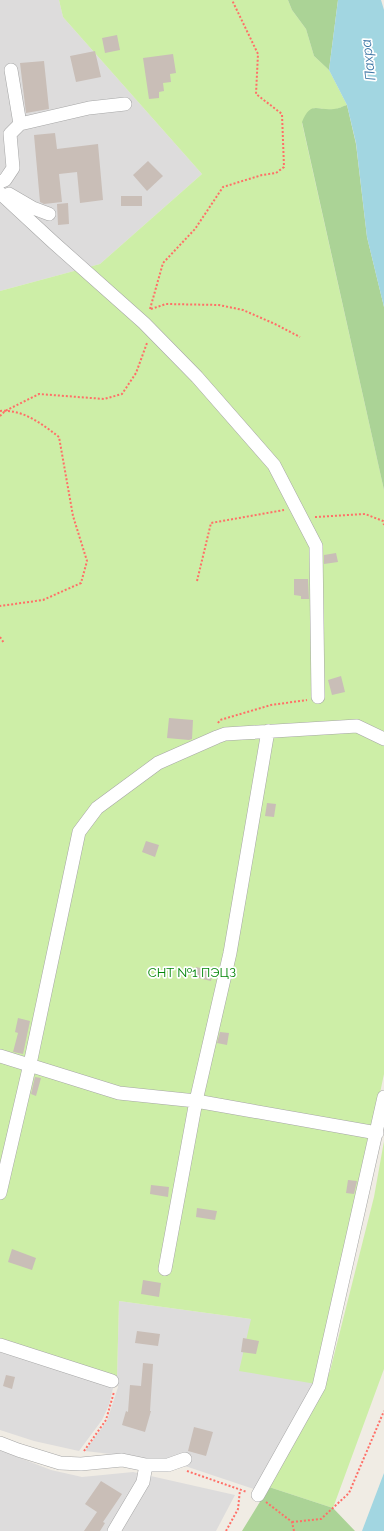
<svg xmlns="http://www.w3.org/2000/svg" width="384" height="1531" viewBox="0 0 384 1531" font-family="Raleway,sans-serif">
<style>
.residential{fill:#dddcdc}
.grass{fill:#cdeea7}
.forest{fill:#abd396}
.water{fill:#a2d6e1}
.building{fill:#c9beb7}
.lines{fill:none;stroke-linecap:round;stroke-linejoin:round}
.minor-casing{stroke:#a6a6a6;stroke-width:14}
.path{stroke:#ff6f67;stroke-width:2;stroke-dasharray:2 2;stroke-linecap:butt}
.minor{stroke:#fff;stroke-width:13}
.labels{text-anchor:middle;stroke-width:3.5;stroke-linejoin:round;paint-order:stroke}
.park-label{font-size:13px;fill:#038608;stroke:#fff}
.water-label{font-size:14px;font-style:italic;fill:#3f77a6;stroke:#fff}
</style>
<rect width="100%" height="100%" fill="#f0ece4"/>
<path class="residential" d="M 0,0 L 59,0 L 63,17 L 202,174 L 100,264 L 0,291 Z
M 119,1301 L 251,1319 L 316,1384 L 257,1490 L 188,1467 L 136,1457 L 85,1451 L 107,1421 L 118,1387 L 117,1378 Z
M 0,1348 L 110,1383 L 113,1388 L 109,1405 L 102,1420 L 79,1451 L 34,1441 L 0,1430 Z
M 0,1450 L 51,1470 L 82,1477 L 133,1472 L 235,1495 L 216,1531 L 0,1531 Z"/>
<path class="grass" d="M 59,0 L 288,0 L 292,10 L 306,29 L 314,56 L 329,70 L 347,105 L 334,110 L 314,108 L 302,123 L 384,490 L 384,1074 L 321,1371 L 316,1384 L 239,1371 L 251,1319 L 119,1301 L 117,1378 L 0,1340 L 0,291 L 100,264 L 202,174 L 63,17 Z
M 384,1141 L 384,1369 L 333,1508 L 269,1487 L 330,1371 L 374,1197 Z"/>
<path class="forest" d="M 288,0 L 338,0 L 329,70 L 314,56 L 306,29 L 292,10 Z
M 347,105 L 356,144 L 367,237 L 384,307 L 384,490 L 302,122 C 311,100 317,111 334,109 C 338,109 343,106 347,105 Z
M 269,1487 L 333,1508 L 355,1531 L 242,1531 Z"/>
<path class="water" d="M 338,0 L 381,0 L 384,10 L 384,307 L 367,237 L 356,143 L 347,105 L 329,70 Z
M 384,1473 L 384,1531 L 362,1531 Z"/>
<path class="building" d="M 117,35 L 120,50 L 105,53 L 102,38 Z
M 95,51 L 101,77 L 76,82 L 70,56 Z
M 173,54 L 176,73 L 170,74 L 171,82 L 163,83 L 164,91 L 159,92 L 159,98 L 149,99 L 143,58 Z
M 44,61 L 49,109 L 26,113 L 20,63 Z
M 55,133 L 57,149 L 98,144 L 103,200 L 80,203 L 77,172 L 59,174 L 62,202 L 44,204 L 40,202 L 34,135 Z
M 148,161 L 163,176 L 147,191 L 133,175 Z
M 121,196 L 142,196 L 142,206 L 121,206 Z
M 68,203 L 69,224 L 58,225 L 57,204 Z
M 336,553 L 338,562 L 324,564 L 324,555 Z
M 294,579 L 308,579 L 309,599 L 301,599 L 301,596 L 294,595 Z
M 341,676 L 345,692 L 332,695 L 328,680 Z
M 169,718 L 193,720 L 192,739 L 189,740 L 167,738 Z
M 267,803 L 276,804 L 274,817 L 265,816 Z
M 146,841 L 159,845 L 155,857 L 142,852 Z
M 196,967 L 213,971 L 211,981 L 194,977 Z
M 18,1018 L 30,1021 L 23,1054 L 13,1052 L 18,1033 L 15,1032 Z
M 220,1032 L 229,1033 L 227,1045 L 217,1043 Z
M 35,1077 L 41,1078 L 36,1096 L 31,1094 Z
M 348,1180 L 357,1181 L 354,1194 L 346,1193 Z
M 151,1185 L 169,1187 L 168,1197 L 150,1194 Z
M 197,1208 L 217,1211 L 215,1220 L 196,1217 Z
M 12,1249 L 36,1258 L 32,1270 L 8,1262 Z
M 143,1280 L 161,1283 L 159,1297 L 141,1294 Z
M 137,1331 L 160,1334 L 158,1346 L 135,1343 Z
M 243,1338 L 259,1341 L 256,1354 L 241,1352 Z
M 143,1363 L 153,1364 L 150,1411 L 151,1411 L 145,1432 L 122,1425 L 126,1411 L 128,1412 L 130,1385 L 141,1386 Z
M 6,1375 L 15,1377 L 12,1389 L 3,1386 Z
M 194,1427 L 213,1432 L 206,1456 L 188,1451 Z
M 101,1481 L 122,1494 L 103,1522 L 105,1523 L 100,1531 L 84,1531 L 97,1512 L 85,1504 Z"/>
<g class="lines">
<defs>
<path id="minor" d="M 11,70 L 20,124
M 0,182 L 5,180 L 13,168 L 10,134 L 20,124 L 89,108 L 125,104
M 0,193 L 53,242 L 144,323 L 197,377 L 274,465 L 316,546 L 318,697
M 9,194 L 33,208 L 49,214
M 0,1056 L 119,1093 L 196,1101 L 377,1133
M 0,1193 L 30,1064 L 79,832 L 97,808 L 158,763 L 217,737 L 225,734 L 357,726 L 384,739
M 165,1269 L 196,1101 L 230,953 L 268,731
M 0,1345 L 112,1381
M 0,1443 L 18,1450 L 60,1463 L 81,1464 L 122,1460 L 146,1465 L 168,1465 L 185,1459
M 258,1495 L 319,1386 L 384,1097
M 114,1531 L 143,1482 L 146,1465"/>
</defs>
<use href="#minor" class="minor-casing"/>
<path class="path" d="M 150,309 L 163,263 L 195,229 L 223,187 L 262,175 L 276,173 L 284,167 L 282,114 L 256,94 L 258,54 L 232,0
M 151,309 L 166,304 L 219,305 L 243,310 L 275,324 L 300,337
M 0,411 C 23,409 42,424 59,437 L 73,516 L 87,561 L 81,583 L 43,600 L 0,606
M 0,416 L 5,411 L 39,394 L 104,399 L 122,394 L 136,373 L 147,343
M 315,517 L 365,514 L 383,521 L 384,525
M 197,581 L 211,523 L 284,510
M 0,637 L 4,643
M 218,723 L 220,720 L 271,705 L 307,700
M 84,1451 L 106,1420 L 114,1392
M 187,1471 L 247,1492
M 266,1502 L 292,1522 L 294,1531
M 292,1522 L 321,1519 L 349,1493 L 384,1411
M 226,1531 L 238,1509 L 240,1490"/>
<use href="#minor" class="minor"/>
</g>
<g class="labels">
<g class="park-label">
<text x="192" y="977">СНТ №1 ПЭЦЗ</text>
</g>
<g class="water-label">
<text transform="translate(368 60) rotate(-97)" y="5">Пахра</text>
</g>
</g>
</svg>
